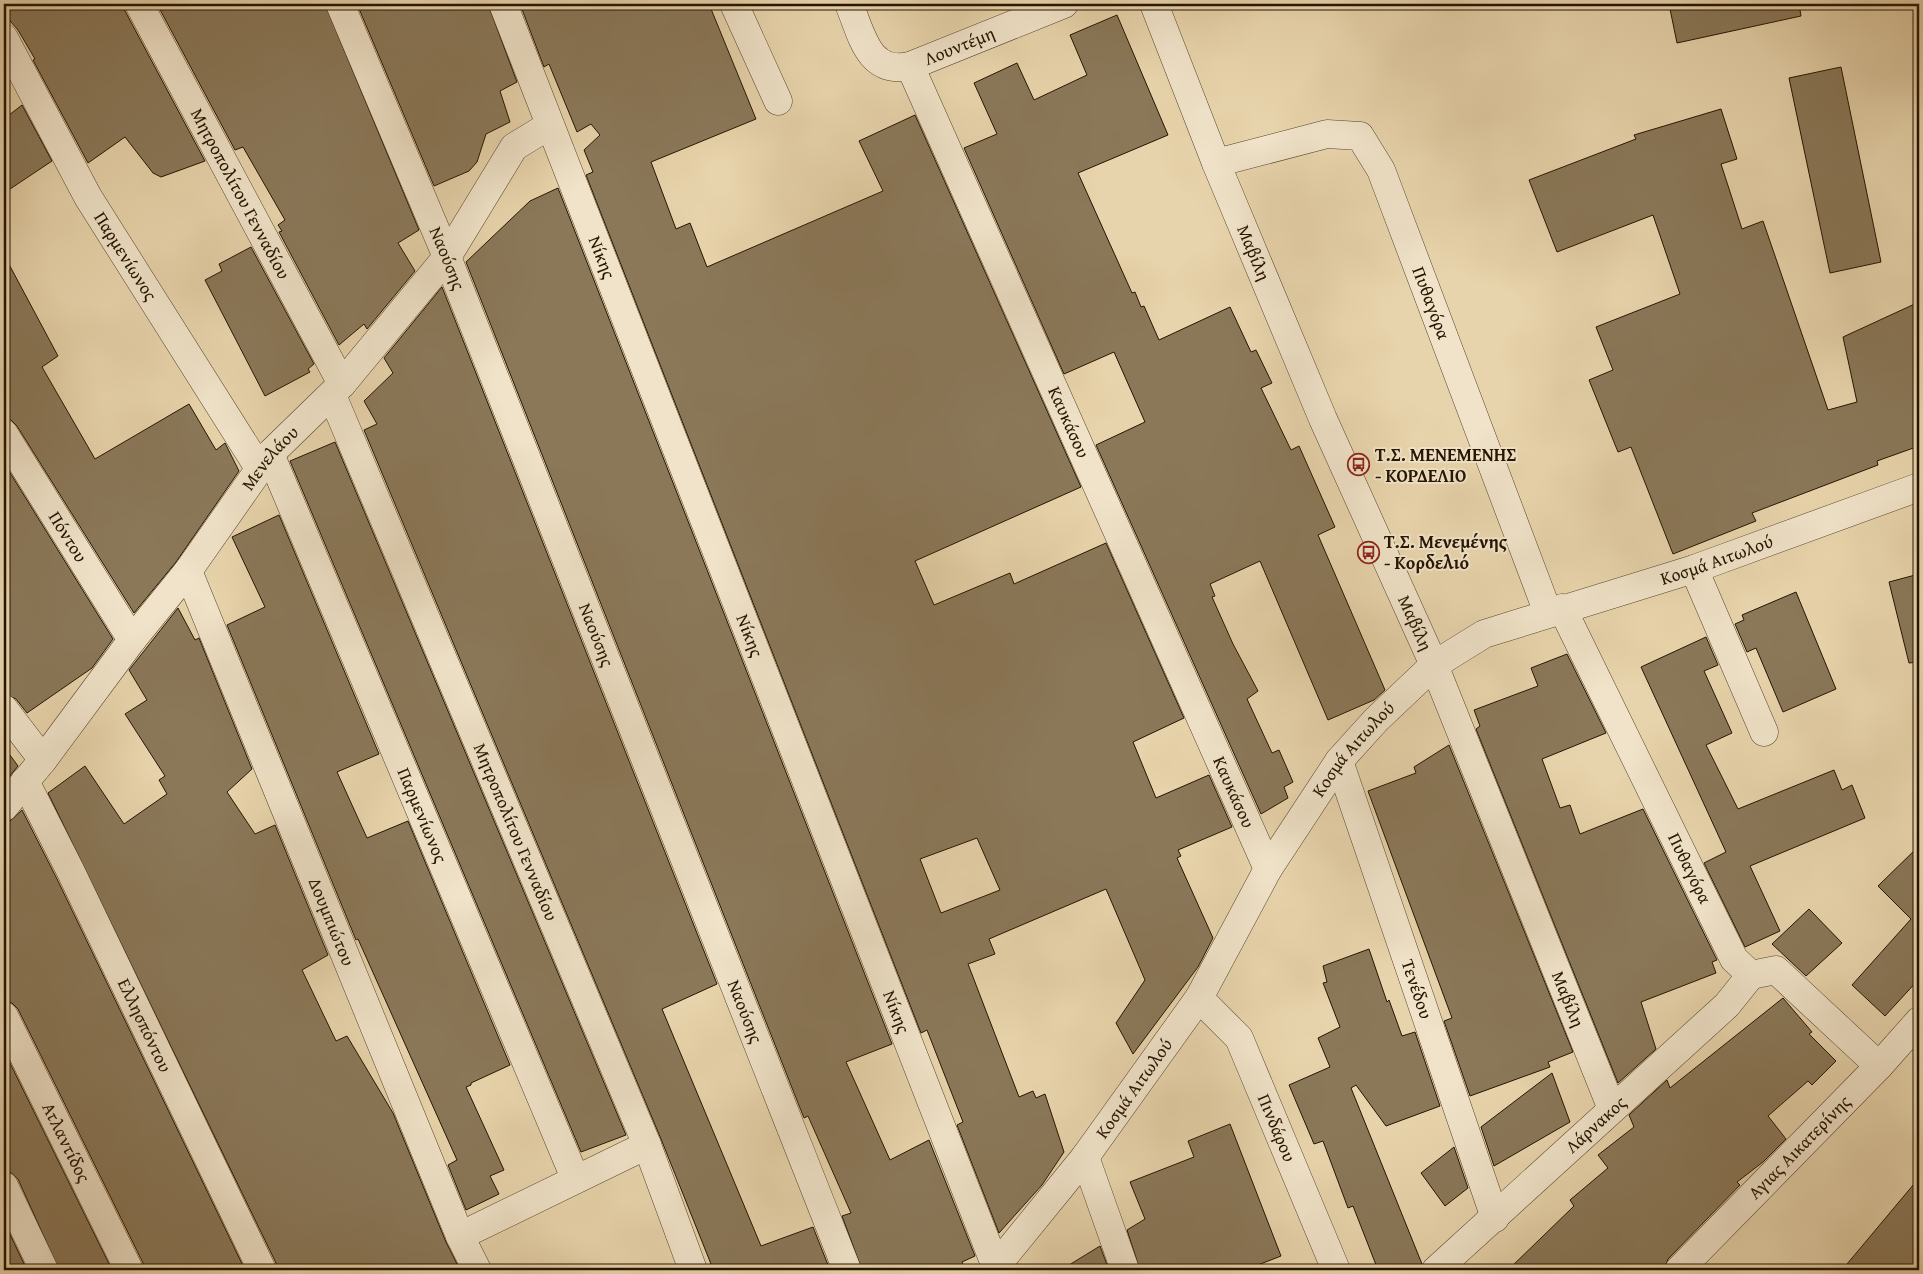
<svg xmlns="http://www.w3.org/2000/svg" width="1923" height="1274" viewBox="0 0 1923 1274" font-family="'Gentium Book Plus',serif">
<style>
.building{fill:#8a7859;stroke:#251400;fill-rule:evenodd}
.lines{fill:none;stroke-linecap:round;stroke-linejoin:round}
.minor-casing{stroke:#56442b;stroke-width:29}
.tertiary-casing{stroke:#56442b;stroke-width:29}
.minor{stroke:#f0e3c9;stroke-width:28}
.tertiary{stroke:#f0e3c9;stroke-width:28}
.labels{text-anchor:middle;stroke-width:4;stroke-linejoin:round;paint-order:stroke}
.street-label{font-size:18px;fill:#251400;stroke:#f0e3c9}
.poi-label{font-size:18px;font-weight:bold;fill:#251400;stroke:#f0e3c9;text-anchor:start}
</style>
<rect width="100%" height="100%" fill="#e8d4ac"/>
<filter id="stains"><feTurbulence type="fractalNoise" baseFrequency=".004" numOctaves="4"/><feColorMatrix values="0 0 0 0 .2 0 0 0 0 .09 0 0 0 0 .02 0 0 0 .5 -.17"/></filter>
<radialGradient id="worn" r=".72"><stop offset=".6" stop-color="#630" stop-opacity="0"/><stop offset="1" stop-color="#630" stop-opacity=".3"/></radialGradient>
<path class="building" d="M 4,4 L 123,4 L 125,11 L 205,161 L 161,177 L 153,173 L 125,137 L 88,163 L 33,60 L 35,59 L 18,30 L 4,14 Z
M 157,4 L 325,4 L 419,230 L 398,243 L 415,271 L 367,329 L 364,324 L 339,345 L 279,232 L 282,231 L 278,225 L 285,220 L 243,147 L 235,150 Z
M 357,4 L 488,4 L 517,82 L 500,91 L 510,122 L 486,134 L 477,162 L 469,171 L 434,186 Z
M 520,4 L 709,4 L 756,119 L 651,162 L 676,229 L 690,223 L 707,267 L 883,191 L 859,141 L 915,115 L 1081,487 L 915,561 L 934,605 L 1010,573 L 1014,584 L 1106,543 L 1184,718 L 1133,742 L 1156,798 L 1209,775 L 1232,827 L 1178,850 L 1181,856 L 1177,858 L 1213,938 L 1198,967 L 1133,1054 L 1116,1023 L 1145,980 L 1106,889 L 989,939 L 995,954 L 968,964 L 1019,1097 L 1033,1091 L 1036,1098 L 1045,1094 L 1064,1152 L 1042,1185 L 999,1233 L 957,1125 L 963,1122 L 927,1030 L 921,1033 L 586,175 L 593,172 L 584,150 L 600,135 L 591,124 L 577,132 L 549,64 L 544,67 ZM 977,838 L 1000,890 L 941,913 L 920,859 Z
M 1669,4 L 1799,4 L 1801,16 L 1677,43 Z
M 1117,15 L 1168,135 L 1078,173 L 1132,293 L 1135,292 L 1141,307 L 1144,306 L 1159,340 L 1230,307 L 1251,352 L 1256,350 L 1272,383 L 1261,388 L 1291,450 L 1299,446 L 1335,527 L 1318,535 L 1385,690 L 1374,700 L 1328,720 L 1260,561 L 1210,584 L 1215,596 L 1212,597 L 1233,644 L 1258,691 L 1247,699 L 1272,753 L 1279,750 L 1293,782 L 1284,787 L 1288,798 L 1261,814 L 1096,445 L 1145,422 L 1114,352 L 1064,374 L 964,148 L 997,134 L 974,83 L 1017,63 L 1034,100 L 1087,75 L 1070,35 Z
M 1841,67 L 1881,262 L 1830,273 L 1789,78 Z
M 22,105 L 52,161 L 4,193 L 4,119 Z
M 1721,109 L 1737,159 L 1721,164 L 1742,229 L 1763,221 L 1828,410 L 1857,402 L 1843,337 L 1919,302 L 1919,446 L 1877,461 L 1878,465 L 1752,513 L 1756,521 L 1673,554 L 1631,447 L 1618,452 L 1589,380 L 1613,370 L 1596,327 L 1680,294 L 1653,215 L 1557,252 L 1529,180 L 1636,139 L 1634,135 Z
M 558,188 L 892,1044 L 846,1062 L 890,1160 L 929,1140 L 975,1256 L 962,1262 L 965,1270 L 862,1270 L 842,1216 L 851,1213 L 808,1116 L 804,1118 L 798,1103 L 466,262 L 530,201 Z
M 251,247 L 314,364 L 308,369 L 310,372 L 265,396 L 205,280 L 222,271 L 219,264 Z
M 4,255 L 58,356 L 42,367 L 95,459 L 189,404 L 216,450 L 225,443 L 239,471 L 176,562 L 134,613 L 17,426 L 11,420 L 4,418 Z
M 442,287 L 717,984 L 662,1009 L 761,1246 L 813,1227 L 830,1270 L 708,1270 L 708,1265 L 711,1264 L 661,1139 L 364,430 L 377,424 L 364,401 L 393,373 L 384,358 Z
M 335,442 L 626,1135 L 581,1152 L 290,461 Z
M 4,463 L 113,639 L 92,668 L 27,713 L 16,699 L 4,694 Z
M 279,515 L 379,754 L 337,772 L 367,838 L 408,821 L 510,1065 L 471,1083 L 471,1085 L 466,1087 L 504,1170 L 490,1176 L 499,1194 L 466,1210 L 448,1165 L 457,1160 L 358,939 L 356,940 L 227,625 L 265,607 L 232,537 Z
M 1919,574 L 1919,662 L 1909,663 L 1889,582 Z
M 1796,592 L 1836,689 L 1783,712 L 1756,648 L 1747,652 L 1735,624 L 1744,620 L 1742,615 Z
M 178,608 L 195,640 L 199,638 L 252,769 L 227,792 L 255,834 L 275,825 L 328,955 L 302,970 L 336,1041 L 347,1036 L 393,1113 L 446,1242 L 460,1270 L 277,1270 L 276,1263 L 48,793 L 85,766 L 124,824 L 167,794 L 159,780 L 165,776 L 125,714 L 147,700 L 129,670 Z
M 1706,637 L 1718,665 L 1704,671 L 1732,733 L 1706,745 L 1738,809 L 1834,770 L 1842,790 L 1852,785 L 1865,818 L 1750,866 L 1780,931 L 1745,947 L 1704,863 L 1726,852 L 1641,667 Z
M 1567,654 L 1606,733 L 1542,759 L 1560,808 L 1570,805 L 1580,834 L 1643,809 L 1717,960 L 1712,962 L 1716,973 L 1641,1002 L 1656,1049 L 1618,1083 L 1476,729 L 1480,726 L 1474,710 L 1538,686 L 1531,668 Z
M 1449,745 L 1573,1052 L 1548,1062 L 1550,1067 L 1470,1096 L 1444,1021 L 1452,1018 L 1368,791 L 1416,773 L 1414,767 Z
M 4,747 L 18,766 L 4,783 Z
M 22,810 L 57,879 L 245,1270 L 144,1270 L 143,1263 L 18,1009 L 12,1003 L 4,1001 L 4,822 L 10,821 Z
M 1919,846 L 1919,979 L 1885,1016 L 1852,985 L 1911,919 L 1878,886 Z
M 1809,909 L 1842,943 L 1806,976 L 1772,944 Z
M 1369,949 L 1387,1002 L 1389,1000 L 1402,1036 L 1415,1032 L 1440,1106 L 1386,1126 L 1356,1085 L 1351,1088 L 1422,1264 L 1421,1270 L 1378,1270 L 1353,1206 L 1348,1208 L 1323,1141 L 1314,1144 L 1289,1085 L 1330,1067 L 1318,1038 L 1340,1027 L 1323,983 L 1327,982 L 1323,966 Z
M 1783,998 L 1812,1032 L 1809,1034 L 1836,1061 L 1812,1085 L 1808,1081 L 1768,1116 L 1786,1139 L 1763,1162 L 1737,1182 L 1740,1185 L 1668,1259 L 1664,1270 L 1508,1270 L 1574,1206 L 1570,1200 L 1608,1168 L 1598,1155 L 1634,1127 L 1629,1115 L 1667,1080 L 1670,1088 Z
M 4,1051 L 112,1270 L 59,1270 L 18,1179 L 10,1172 L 4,1158 Z
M 1552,1073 L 1570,1122 L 1494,1166 L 1481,1127 Z
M 1230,1124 L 1281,1256 L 1245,1270 L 1140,1270 L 1127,1230 L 1145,1219 L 1130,1182 L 1194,1157 L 1188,1141 Z
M 1454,1147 L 1468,1188 L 1445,1206 L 1421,1173 Z
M 1919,1178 L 1919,1257 L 1908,1270 L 1842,1270 Z
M 7,1228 L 27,1270 L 4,1270 L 4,1230 Z
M 1100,1246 L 1109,1270 L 1061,1270 Z"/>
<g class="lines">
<defs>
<g id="minor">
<path id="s1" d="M 139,4 L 342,384"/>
<path id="s2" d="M 340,4 L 447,257 L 847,1270"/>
<path id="s3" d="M 503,4 L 996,1267"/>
<path d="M 734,4 L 778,101"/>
<path id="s4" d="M 849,4 C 862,35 868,75 910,66 L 1064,4"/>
<path id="s5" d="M 1154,4 L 1216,163 L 1323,419 L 1434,665 L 1612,1109"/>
<path id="s6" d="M 4,38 L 88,197 L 259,468"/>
<path id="s7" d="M 910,66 L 1268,869"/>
<path id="s8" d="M 1216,163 L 1327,134 L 1360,136 L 1381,170 L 1548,613"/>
<path id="s9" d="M 332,395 L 647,1145 L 693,1270"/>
<path id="s10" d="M 4,434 L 132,640"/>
<path id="s11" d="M 270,454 L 575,1178"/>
<path d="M 1694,569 L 1764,732"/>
<path id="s12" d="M 188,571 L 460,1236 L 477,1270"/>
<path id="s13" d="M 1562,608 L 1734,959 L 1751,975 L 1776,970 L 1879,1066"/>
<path d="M 4,709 L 43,760"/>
<path id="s14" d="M 1339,761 L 1495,1218"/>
<path id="s15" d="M 25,781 L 71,872 L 262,1270"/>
<path id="s16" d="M 4,807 L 43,760 L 132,640 L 188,571 L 270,454 L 342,384 L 447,257 L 514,147 L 550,125"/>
<path id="s17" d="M 1199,998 L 1239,1038 L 1336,1270"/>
<path id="s18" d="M 4,1016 L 129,1270"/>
<path d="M 1085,1157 L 1125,1270"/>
<path d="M 4,1186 L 44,1270"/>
<path d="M 460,1236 L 647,1145"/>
<path id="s19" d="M 1436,1270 L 1727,1005 L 1751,975"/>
<path id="s20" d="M 1679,1270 L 1879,1066 L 1919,1021"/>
</g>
<g id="tertiary">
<path id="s21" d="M 993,1270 L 1085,1157 L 1199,998 L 1268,869 L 1339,761 L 1376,720 L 1434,665 L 1484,634 L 1694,569 L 1919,487"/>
</g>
</defs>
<use href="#minor" class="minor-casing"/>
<use href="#tertiary" class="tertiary-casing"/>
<use href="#minor" class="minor"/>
<use href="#tertiary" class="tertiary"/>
</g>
<defs>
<symbol id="bus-ring" viewBox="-11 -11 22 22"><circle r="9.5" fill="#f0e3c9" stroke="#8f2418" stroke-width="1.5"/><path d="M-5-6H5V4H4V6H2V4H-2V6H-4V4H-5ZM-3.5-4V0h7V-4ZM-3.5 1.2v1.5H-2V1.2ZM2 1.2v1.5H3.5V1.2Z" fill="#8f2418"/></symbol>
</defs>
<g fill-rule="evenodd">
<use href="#bus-ring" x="1346" y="452" width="25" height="25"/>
<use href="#bus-ring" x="1356" y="540" width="25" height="25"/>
</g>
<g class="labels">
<g class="street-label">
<text dy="6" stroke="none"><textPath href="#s4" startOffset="151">Λουντέμη</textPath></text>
<text dy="6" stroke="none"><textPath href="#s1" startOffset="215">Μητροπολίτου Γενναδίου</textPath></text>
<text dy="6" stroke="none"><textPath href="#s5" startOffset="268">Μαβίλη</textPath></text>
<text dy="6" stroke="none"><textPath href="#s6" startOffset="250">Παρμενίωνος</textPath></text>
<text dy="6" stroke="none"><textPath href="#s3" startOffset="272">Νίκης</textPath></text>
<text dy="6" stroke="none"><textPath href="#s2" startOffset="276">Ναούσης</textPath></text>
<text dy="6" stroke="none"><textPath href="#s8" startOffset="330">Πυθαγόρα</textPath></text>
<text dy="6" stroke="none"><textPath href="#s7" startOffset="390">Καυκάσου</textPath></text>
<text dy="6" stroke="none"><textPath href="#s16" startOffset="439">Μενελάου</textPath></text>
<text dy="6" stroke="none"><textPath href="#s10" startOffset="121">Πόντου</textPath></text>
<text dy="6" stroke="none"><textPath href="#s21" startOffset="1055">Κοσμά Αιτωλού</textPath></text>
<text dy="6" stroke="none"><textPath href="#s5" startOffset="672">Μαβίλη</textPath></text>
<text dy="6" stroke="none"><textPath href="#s3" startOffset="678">Νίκης</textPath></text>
<text dy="6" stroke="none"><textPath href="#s2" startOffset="681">Ναούσης</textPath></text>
<text dy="6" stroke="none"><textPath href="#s21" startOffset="635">Κοσμά Αιτωλού</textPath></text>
<text dy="6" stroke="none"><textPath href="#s7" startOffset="795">Καυκάσου</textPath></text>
<text dy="6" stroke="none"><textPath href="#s11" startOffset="392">Παρμενίωνος</textPath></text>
<text dy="6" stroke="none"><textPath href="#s9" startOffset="474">Μητροπολίτου Γενναδίου</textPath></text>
<text dy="6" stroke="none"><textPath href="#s13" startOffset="290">Πυθαγόρα</textPath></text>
<text dy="6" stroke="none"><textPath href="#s12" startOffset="379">Δουμπιώτου</textPath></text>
<text dy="6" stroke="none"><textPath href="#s14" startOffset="241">Τενέδου</textPath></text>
<text dy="6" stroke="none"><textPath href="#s5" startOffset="1078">Μαβίλη</textPath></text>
<text dy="6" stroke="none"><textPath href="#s2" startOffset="1086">Ναούσης</textPath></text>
<text dy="6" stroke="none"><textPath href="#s3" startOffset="1082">Νίκης</textPath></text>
<text dy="6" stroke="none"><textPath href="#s15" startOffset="272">Ελλησπόντου</textPath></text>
<text dy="6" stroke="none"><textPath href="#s21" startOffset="230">Κοσμά Αιτωλού</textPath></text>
<text dy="6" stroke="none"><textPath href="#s19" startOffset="216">Λάρνακος</textPath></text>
<text dy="6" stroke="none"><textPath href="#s17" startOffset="154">Πινδάρου</textPath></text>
<text dy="6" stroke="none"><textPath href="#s18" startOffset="141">Ατλαντίδος</textPath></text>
<text dy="6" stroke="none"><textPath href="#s20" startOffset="172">Αγιας Αικατερίνης</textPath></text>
</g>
<g class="poi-label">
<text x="1375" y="461">Τ.Σ. ΜΕΝΕΜΕΝΗΣ<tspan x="1375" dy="21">- ΚΟΡΔΕΛΙΟ</tspan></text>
<text x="1384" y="548">Τ.Σ. Μενεμένης<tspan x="1384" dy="21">- Κορδελιό</tspan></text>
</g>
</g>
<rect width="1923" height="1274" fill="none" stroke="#e8d4ac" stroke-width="20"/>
<rect x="5" y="5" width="1913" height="1264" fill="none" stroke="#251400" stroke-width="2.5"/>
<rect x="10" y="10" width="1903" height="1254" fill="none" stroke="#251400"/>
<rect width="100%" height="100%" filter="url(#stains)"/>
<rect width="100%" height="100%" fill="url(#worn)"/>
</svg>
